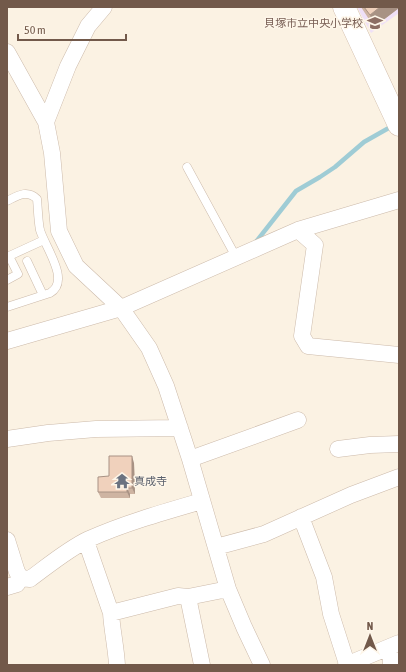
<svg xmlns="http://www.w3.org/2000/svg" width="406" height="672" viewBox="0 0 406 672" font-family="'Asap Condensed','Noto Sans JP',sans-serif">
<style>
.education{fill:#efe0f7}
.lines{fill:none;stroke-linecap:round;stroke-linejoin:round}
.stream{stroke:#9fccd5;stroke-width:4.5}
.lane-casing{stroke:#ccbaaa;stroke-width:9}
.street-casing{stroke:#ccbaaa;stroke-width:17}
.secondary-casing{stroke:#d1bcaa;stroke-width:23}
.lane{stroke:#fff;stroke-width:8}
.street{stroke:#fff;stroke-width:16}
.secondary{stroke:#fff;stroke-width:22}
.wall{fill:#ceb4a2}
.shaded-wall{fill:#a89284}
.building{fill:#f0d1bc;stroke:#a89284}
.labels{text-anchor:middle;stroke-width:3;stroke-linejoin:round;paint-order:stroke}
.education-label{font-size:11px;fill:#785e54;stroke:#fef6e9;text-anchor:end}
.worship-label{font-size:11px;fill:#5b616d;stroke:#fef6e9;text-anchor:start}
</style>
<rect width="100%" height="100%" fill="#fbf2e3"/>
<path class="education" d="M 357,7 L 399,7 L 399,13 L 371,33 Z"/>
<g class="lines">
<path class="stream" d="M 255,243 L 296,191 L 320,177 L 335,167 L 364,142 L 394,125"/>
<defs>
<path id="lane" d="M 187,167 L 236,257
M 7,201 C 17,196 27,189 37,199 C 38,209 38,220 40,230 C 45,247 71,281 50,293 L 7,307
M 7,257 L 44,240
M 27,261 L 43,295
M 7,280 L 18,274 L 9,256"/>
<path id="street" d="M 7,52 L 46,122 L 52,153 L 59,231 L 76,266 L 121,308 L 149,348 L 166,386 L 190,459 L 228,589 L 244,627 L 262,665
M 46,122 L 68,66 L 88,26 L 104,7
M 298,230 L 315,245 L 302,336 L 308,346 L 399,355
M 7,341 L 121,308 L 298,230 L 399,200
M 7,439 L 48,433 L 96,429 L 180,428
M 338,449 L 370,445 L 399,444
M 190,459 L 298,420
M 301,517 L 324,577 L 331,614 L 347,664
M 7,540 L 17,572 L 21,578 L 30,579 C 49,565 68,549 89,539 C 125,523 164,512 202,501
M 86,541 L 111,613 L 178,596 L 188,597
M 216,547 L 264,534 L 351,495 L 399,477
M 7,587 L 17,584 L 21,578
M 111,613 C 112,630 116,647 117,665
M 390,647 L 391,665
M 202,665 L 188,597 L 228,589
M 346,665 L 399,643"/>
<path id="secondary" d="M 344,7 L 399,125"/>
</defs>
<use href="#lane" class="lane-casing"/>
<use href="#street" class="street-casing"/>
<use href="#secondary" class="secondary-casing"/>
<use href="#lane" class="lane"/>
<use href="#street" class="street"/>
<use href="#secondary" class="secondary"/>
</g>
<path class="wall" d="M 361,7 L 399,7 L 399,8 L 374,27 Z
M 134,463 L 135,494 L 130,494 L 130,498 L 101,498 L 98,492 Z"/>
<path class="shaded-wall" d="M 380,7 L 399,7 L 399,8 L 374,27 L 370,15 Z
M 132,456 L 134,463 L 135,494 L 132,488 Z
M 127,488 L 130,494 L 130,498 L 127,492 Z"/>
<path class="building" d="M 364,7 L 380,7 L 370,15 Z
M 109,456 L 132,456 L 132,488 L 127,488 L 127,492 L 98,492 L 98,477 L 109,476 Z"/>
<defs>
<symbol id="university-bare" viewBox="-9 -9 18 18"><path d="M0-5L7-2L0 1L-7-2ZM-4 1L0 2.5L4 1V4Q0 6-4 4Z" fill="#8d6e63" stroke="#fef6e9" stroke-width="2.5" paint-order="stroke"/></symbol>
<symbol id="temple-bare" viewBox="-9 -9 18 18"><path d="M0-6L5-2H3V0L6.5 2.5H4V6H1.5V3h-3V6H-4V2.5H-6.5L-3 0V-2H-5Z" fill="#6b7280" stroke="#fef6e9" stroke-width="2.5" paint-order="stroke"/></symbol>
</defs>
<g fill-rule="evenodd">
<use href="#university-bare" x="364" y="12" width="22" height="22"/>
<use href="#temple-bare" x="111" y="470" width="22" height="22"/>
</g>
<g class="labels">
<g class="education-label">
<text x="363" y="27">貝塚市立中央小学校</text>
</g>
<g class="worship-label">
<text x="134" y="485">真成寺</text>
</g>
</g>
<rect width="406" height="672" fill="none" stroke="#72594a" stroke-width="16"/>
<g transform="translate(370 636)" stroke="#fef6e9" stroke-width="3" paint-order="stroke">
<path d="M0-3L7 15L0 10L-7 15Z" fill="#72594a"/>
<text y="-6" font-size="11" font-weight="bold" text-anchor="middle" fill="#72594a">N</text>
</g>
<path d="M18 34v6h108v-6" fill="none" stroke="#72594a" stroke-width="2"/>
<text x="24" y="34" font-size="12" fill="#72594a" stroke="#fef6e9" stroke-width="3" paint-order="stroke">50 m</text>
</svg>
